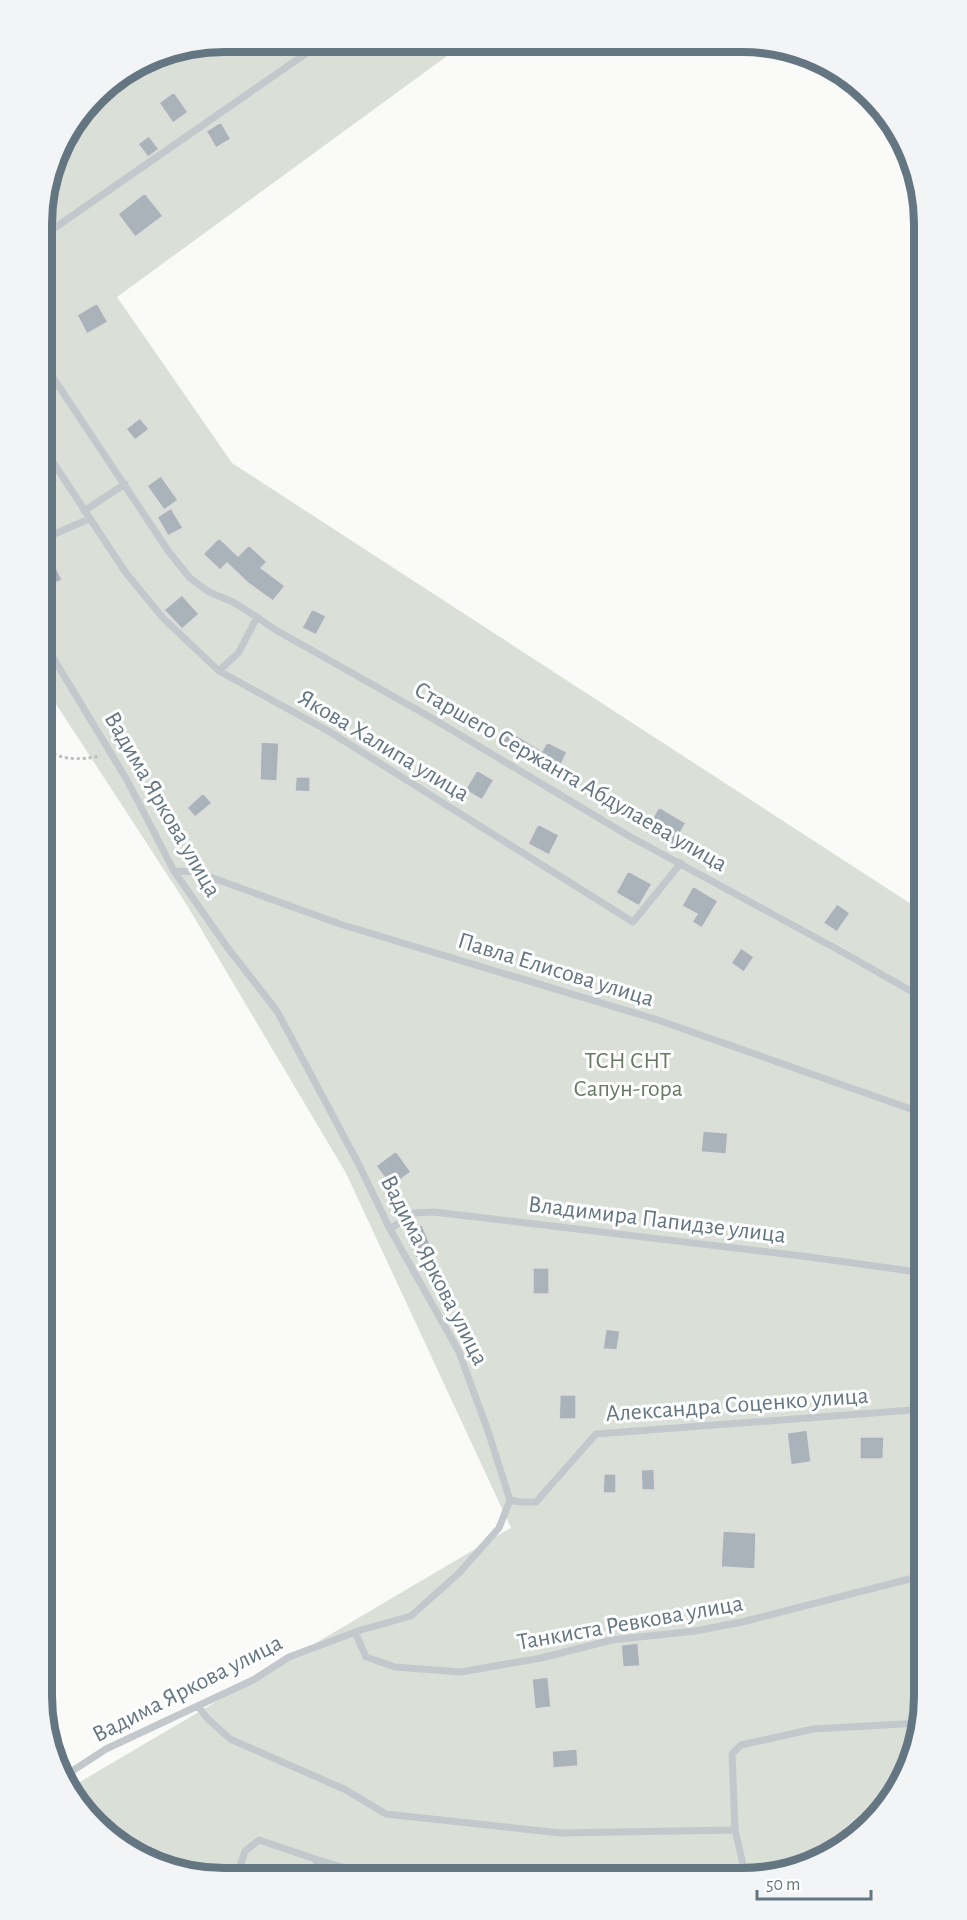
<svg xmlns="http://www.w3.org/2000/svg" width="967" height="1920" viewBox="0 0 967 1920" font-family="'Alegreya Sans',sans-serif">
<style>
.green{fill:#dadfd7}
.building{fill:#aab3b9;stroke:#dcdcda;stroke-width:1.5}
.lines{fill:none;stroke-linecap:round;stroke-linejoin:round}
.path{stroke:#bbbfc2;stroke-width:3;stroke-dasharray:3 3;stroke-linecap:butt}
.service{stroke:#c3c8cc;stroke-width:7}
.labels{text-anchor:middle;stroke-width:6;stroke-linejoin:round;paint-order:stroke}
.street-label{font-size:24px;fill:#657683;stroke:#fff}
.park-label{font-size:24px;fill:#687a64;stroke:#fff}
.rim{fill:none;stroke:#657683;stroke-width:8}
</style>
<rect width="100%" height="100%" fill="#fafaf8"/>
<path class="green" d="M 225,42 L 444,43 L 451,53 L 117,297 L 232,463 L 925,913 L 925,1707 L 911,1765 L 887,1807 L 844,1847 L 801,1868 L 742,1878 L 201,1876 L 144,1859 L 105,1833 L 73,1786 L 511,1528 L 346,1173 L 185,902 L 43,684 L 44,201 L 61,144 L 104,88 L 155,56 Z"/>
<path class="building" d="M 174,92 L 188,112 L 173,123 L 159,103 Z
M 221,122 L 231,139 L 216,148 L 206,131 Z
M 149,136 L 159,149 L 148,157 L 138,144 Z
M 145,193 L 163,216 L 135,237 L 118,214 Z
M 97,303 L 108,322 L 87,334 L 77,315 Z
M 140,418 L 149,429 L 135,440 L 126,429 Z
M 161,476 L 178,500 L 164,510 L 147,486 Z
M 171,508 L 183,528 L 168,536 L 157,517 Z
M 219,538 L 238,556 L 249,545 L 267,562 L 261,568 L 285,586 L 273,601 L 248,583 L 227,563 L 220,570 L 203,554 Z
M 45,544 L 62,580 L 43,589 L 43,545 Z
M 182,595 L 199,614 L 182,629 L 164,610 Z
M 312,609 L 326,616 L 316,635 L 302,628 Z
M 508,730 L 542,751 L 547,742 L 567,752 L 557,773 L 517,753 L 516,755 L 499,745 Z
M 261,742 L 279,743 L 277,781 L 260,780 Z
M 477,770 L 494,780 L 482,800 L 465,790 Z
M 296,777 L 310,777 L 310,792 L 295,791 Z
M 203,793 L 212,803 L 195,817 L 187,808 Z
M 659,807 L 686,823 L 672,847 L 645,832 Z
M 538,824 L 559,835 L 549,855 L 528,844 Z
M 628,871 L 652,884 L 639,906 L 616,893 Z
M 693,886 L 718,901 L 702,928 L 692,922 L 697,914 L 682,906 Z
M 837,904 L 850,913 L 837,932 L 823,923 Z
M 741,948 L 754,957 L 744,972 L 731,963 Z
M 925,1014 L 925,1047 L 909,1037 Z
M 703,1131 L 728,1133 L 726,1154 L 701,1152 Z
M 396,1151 L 411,1172 L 391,1186 L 376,1166 Z
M 422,1225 L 433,1251 L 416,1258 L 405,1231 Z
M 533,1268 L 549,1268 L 549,1294 L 533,1294 Z
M 606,1329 L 620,1331 L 617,1350 L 603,1349 Z
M 560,1395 L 576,1395 L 576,1419 L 559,1419 Z
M 807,1430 L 811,1462 L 791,1465 L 787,1433 Z
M 860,1437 L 884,1437 L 883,1459 L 860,1459 Z
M 654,1469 L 655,1490 L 642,1490 L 641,1470 Z
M 604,1474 L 616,1474 L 616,1493 L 603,1493 Z
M 723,1531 L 756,1533 L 755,1569 L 721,1567 Z
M 638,1643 L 640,1666 L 623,1667 L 621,1645 Z
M 548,1677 L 551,1707 L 535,1709 L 532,1679 Z
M 577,1749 L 578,1766 L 553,1768 L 552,1751 Z"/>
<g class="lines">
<path class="path" d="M 43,748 C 63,761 78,760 101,756"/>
<path class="service" d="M 43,236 L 321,43
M 54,379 L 169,552 L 190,578 L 209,592 L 233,602 L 257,617
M 43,447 L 126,573 L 164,619 L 219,671 L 330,732 L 633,922 L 681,863
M 84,511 L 125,484
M 43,539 L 89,519
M 43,641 L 127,780 L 174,871 L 227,947 L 277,1011 L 358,1163 L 390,1229 L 459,1352 L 488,1431 L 510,1500 L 499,1528 L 459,1573 L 411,1616 L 361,1630 L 289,1657 L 253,1680 L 106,1749 L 66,1775
M 219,671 L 239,652 L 257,617 L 274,629 L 430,717 L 629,836 L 844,953 L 925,999
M 174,871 L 196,872 L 343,925 L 658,1020 L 925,1114
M 390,1229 L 414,1213 L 434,1212 L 802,1256 L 925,1273
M 510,1500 L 520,1502 L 536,1502 L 596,1434 L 925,1409
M 355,1632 L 366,1657 L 395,1667 L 461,1672 L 541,1658 L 612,1640 L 695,1631 L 742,1622 L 925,1575
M 199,1707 L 206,1717 L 230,1739 L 344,1789 L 386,1814 L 560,1833 L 735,1830
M 237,1876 L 245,1851 L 259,1840 L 318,1860
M 312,1877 L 318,1860 L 376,1877
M 746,1877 L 735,1830 L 732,1754 L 741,1745 L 813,1729 L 921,1723"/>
</g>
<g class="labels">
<g class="street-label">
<text transform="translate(384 745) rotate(31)" y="8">Якова Халипа улица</text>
<text transform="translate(571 776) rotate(30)" y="8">Старшего Сержанта Абдулаева улица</text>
<text transform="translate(163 804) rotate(60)" y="8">Вадима Яркова улица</text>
<text transform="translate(556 969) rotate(17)" y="8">Павла Елисова улица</text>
<text transform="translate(657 1219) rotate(7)" y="8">Владимира Папидзе улица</text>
<text transform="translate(435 1270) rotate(63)" y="8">Вадима Яркова улица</text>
<text transform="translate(737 1404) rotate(-4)" y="8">Александра Соценко улица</text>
<text transform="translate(630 1622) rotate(-10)" y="8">Танкиста Ревкова улица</text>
<text transform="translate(187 1688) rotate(-27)" y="8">Вадима Яркова улица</text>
</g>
<g class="park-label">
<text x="628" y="1068">ТСН СНТ<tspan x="628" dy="28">Сапун-гора</tspan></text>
</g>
</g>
<path d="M0 0H967V1920H0ZM224 52H742A172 172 0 0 1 914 224V1696A172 172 0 0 1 742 1868H224A172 172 0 0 1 52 1696V224A172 172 0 0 1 224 52Z" fill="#f3f4f5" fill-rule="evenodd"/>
<path class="rim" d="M224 52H742A172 172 0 0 1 914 224V1696A172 172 0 0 1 742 1868H224A172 172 0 0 1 52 1696V224A172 172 0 0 1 224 52Z"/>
<path d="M757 1890v9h114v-9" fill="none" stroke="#657683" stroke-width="3"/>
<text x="766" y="1890" font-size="18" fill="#657683" stroke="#ffffff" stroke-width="4.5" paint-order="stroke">50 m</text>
</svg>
